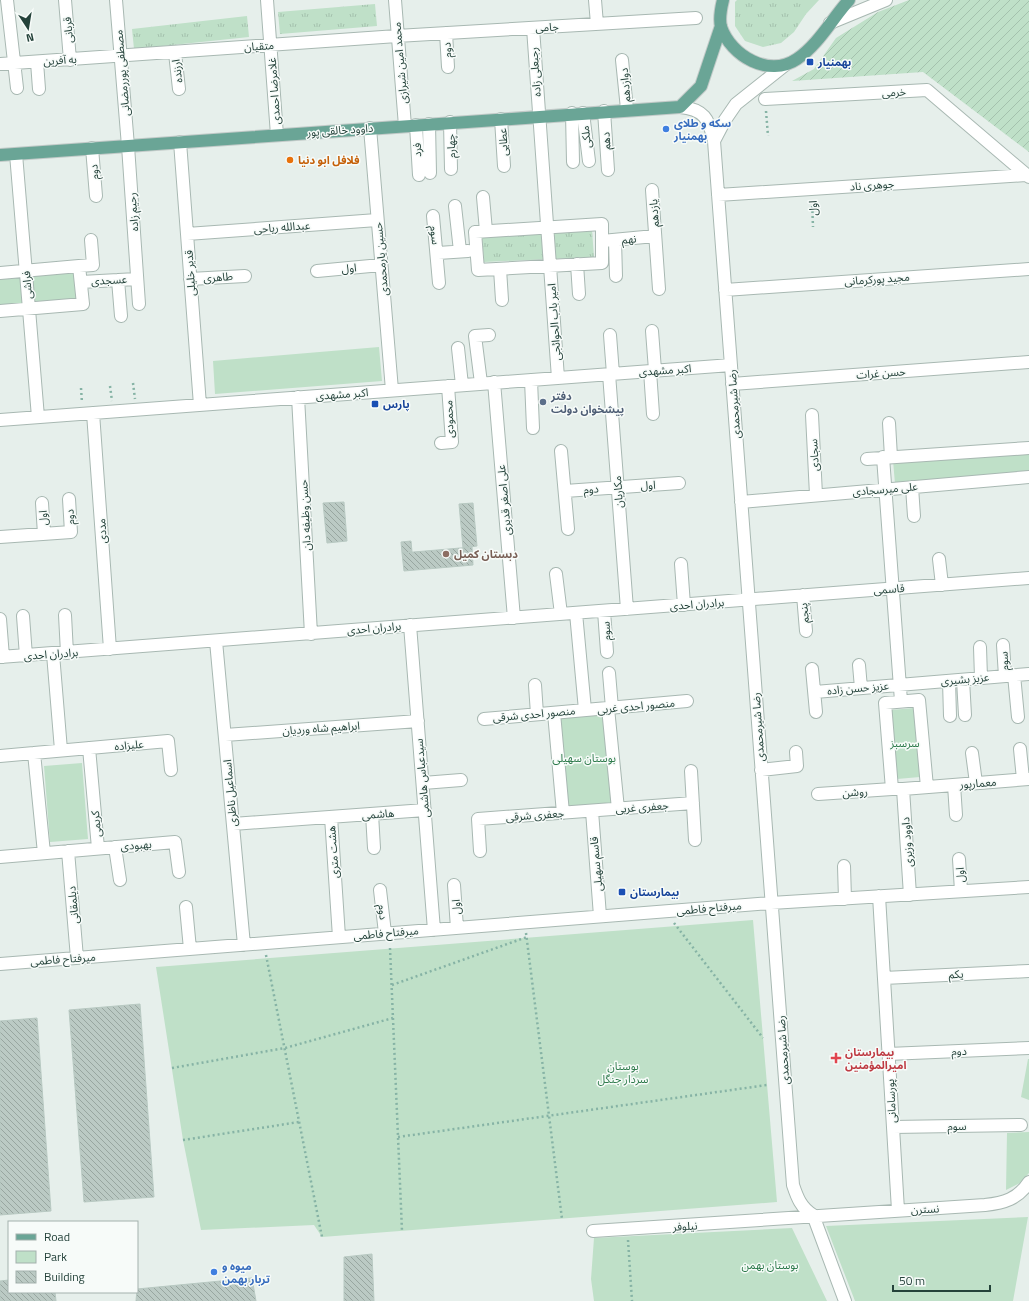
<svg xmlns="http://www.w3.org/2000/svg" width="1029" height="1301" viewBox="0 0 1029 1301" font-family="'Titillium Web','Noto Sans Arabic',sans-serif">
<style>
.grass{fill:url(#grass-tufts)}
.park{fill:#bfe0c8}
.garden{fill:url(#garden-furrows)}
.building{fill:url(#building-back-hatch);stroke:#b8c9c2}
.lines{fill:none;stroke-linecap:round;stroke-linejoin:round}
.minor-casing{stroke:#a8b8b2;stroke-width:14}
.major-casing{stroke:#c2cac8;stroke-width:14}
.path{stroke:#86b3a5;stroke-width:2.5;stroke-dasharray:2 3;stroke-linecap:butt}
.minor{stroke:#fff;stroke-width:12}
.major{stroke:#6aa596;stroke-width:12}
.transit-dot{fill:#1a4fb4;stroke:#f7fbf9;stroke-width:1.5}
.shop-dot{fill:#3f7fe0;stroke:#f7fbf9;stroke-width:1.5}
.food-dot{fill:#e8710a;stroke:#f7fbf9;stroke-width:1.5}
.service-dot{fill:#5c6f8a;stroke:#f7fbf9;stroke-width:1.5}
.education-dot{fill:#8d6e63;stroke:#f7fbf9;stroke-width:1.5}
.health-dot{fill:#e0444e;stroke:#f7fbf9;stroke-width:1.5}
.labels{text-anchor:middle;stroke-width:3;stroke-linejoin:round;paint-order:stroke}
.street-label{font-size:11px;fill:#24423a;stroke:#f7fbf9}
.transit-label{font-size:11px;font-weight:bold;fill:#164399;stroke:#f7fbf9;text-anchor:start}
.shop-label{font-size:11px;font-weight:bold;fill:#366cbe;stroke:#f7fbf9;text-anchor:start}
.food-label{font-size:11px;font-weight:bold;fill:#c56008;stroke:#f7fbf9;text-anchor:start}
.service-label{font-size:11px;font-weight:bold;fill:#4e5e75;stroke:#f7fbf9;text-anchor:start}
.education-label{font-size:11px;font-weight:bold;fill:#785e54;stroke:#f7fbf9;text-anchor:start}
.park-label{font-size:11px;fill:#2d7a4b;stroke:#f7fbf9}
.health-label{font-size:11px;font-weight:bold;fill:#be3a42;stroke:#f7fbf9;text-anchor:start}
</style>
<defs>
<pattern id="grass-tufts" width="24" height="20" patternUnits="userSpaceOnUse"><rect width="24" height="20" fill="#bfe0c8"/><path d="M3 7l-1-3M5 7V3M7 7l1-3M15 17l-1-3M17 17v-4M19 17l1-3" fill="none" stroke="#a4c1ad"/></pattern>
<pattern id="garden-furrows" width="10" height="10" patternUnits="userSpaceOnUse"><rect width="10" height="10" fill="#bfe0c8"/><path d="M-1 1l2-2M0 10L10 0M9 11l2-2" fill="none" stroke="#a4c1ad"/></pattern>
<pattern id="building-back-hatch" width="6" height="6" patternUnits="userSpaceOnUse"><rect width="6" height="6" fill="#bbcac4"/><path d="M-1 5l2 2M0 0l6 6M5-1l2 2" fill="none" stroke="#98a6a0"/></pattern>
</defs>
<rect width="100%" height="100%" fill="#e6efeb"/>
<path class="grass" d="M 737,0 L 819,0 L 806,14 L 794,32 L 781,43 L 763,47 L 745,41 L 735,26 L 735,2 Z
M 375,4 L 377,26 L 280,34 L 278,12 Z
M 247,16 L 249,37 L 134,49 L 132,29 Z
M 592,230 L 594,257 L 484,262 L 482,237 Z"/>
<path class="park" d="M 74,270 L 77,299 L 0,306 L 0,277 Z
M 379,347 L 382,381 L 215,394 L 213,361 Z
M 1029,450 L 1029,474 L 895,484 L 893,460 Z
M 607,708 L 613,803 L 562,807 L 555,712 Z
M 914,708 L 920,777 L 897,779 L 891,710 Z
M 82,763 L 88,839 L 50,842 L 44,766 Z
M 753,920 L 777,1202 L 322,1237 L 314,1225 L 201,1230 L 183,1140 L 156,967 Z
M 1028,1059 L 1029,1059 L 1029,1100 L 1021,1097 Z
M 1029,1132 L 1029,1173 L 1020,1183 L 1006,1190 L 1007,1133 Z
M 1028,1217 L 1013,1301 L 855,1301 L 826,1226 Z
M 792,1228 L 827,1301 L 594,1301 L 591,1279 L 594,1238 Z"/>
<path class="garden" d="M 909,0 L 1029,0 L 1029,152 L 923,72 L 792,81 L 814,69 L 836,38 L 878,12 Z"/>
<path class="building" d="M 344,502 L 347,541 L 327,543 L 323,503 Z
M 473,503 L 477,546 L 463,548 L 459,504 Z
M 411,541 L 412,552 L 402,553 L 401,542 Z
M 472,547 L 473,565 L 404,571 L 402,553 Z
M 140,1004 L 154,1197 L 84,1202 L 69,1010 Z
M 37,1018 L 51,1211 L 0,1215 L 0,1021 Z
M 372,1254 L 374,1301 L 344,1301 L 344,1257 Z
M 252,1278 L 256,1301 L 136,1301 L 137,1289 Z
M 9,1280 L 9,1292 L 55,1292 L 56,1301 L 0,1301 L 0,1281 Z"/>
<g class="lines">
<defs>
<path id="minor" d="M 7,0 L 17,88
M 65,0 L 70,60
M 116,0 L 128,146 L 139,304
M 267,0 L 277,135
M 395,0 L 405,126
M 595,0 L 597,24
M 830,23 L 886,0
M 533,28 L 558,378
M 446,33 L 448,67
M 175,53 L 179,89
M 622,60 L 627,109
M 37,62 L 39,89
M 0,64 L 397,36 L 696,18
M 765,99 L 927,90 L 1029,177
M 680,107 C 704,109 709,119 714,141 L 793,1185 C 797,1197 801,1208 813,1215 L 845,1301
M 604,111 L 608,170
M 572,113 L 573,162
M 583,113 L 589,161
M 501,119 L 504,166
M 450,122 L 451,169
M 429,124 L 430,173
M 416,125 L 419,175
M 370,128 L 392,390
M 714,141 L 725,120 L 736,104 L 785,65
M 180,142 L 200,405
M 92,148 L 96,196
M 16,154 L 38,417
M 652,190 L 659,289
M 718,195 L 1026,175
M 483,197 L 486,231
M 455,206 L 460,251
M 433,216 L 439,283
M 602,224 L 602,263 L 478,270 L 475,232 Z
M 187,234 L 377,220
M 615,240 L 616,276
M 602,241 L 655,236
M 438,253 L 468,251
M 577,264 L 579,294
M 79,266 L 93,265 L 91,240
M 500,269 L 502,300
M 317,271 L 381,265
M 0,273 L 79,266 L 83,304 L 0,311
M 190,279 L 245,276
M 118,280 L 121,316
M 81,282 L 137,279
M 725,290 L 1029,269
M 652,331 L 655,370
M 610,335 L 613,374
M 458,348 L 462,385
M 650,371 L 653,414
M 609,374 L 627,609
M 531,380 L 533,428
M 494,382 L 514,618
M 481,383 L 475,336 L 489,335
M 732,384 L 1029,362
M 298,397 L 311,634
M 93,413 L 110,649
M 812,415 L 816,495
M 0,420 L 731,365
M 889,423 L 891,457
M 441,443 L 452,442 L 448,386
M 561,451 L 568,529
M 883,457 L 901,701
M 867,459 L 1029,448
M 912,487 L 914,516
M 565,491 L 679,483
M 741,502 L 1029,477
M 42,503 L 44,534
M 0,537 L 71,532 L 69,499
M 939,559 L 942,585
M 681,564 L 684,605
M 556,574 L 561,614
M 803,595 L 806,631
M 604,611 L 607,652
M 576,613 L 585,710
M 65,615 L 67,653
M 23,616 L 26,656
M 0,619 L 3,657
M 410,625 L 434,930
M 216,641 L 244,945
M 1003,645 L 1005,676
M 980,647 L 981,678
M 53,654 L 61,750
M 0,657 L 1029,578
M 859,665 L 861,688
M 812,669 L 816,712
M 609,673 L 612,708
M 1014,675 L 1018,717
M 963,680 L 965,715
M 949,681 L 950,716
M 535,685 L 537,714
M 815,692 L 1029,674
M 608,708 L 618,809
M 554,713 L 563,813
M 484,719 L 687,701
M 225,735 L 418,721
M 89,748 L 98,848
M 1020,749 L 1023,779
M 34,753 L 44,853
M 972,753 L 976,783
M 0,756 L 168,741 L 171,770
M 761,770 L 797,766 L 796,752
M 691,771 L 695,840
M 423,783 L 461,780
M 954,785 L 956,815
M 927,787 L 919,700 L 885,703 L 892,789 L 903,789 L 1029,779
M 903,789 L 910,895
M 818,794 L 892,789
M 592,811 L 600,916
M 372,814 L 374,848
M 331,817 L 339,937
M 233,824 L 425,810
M 115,847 L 120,880
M 68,851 L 77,958
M 480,851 L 478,819 L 693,803
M 0,857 L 175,842 L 179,872
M 959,859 L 961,891
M 844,866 L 845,899
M 454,885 L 457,928
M 380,890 L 385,933
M 879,896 L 898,1210
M 186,907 L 190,949
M 0,964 L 771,903 L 1029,887
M 884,978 L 1029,971
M 888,1054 L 1029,1048
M 893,1127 L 1021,1125
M 593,1231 L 985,1205 C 1004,1203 1018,1199 1029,1182"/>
<path id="major" d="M 723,0 C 721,8 719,19 721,27 C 731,56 769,78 797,59 C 818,45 832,19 849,0
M 0,155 L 680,107 L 701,86 L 721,26"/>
</defs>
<use href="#minor" class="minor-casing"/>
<use href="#major" class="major-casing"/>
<path class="path" d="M 766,111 L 768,136
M 812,201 L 813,227
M 133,383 L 135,399
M 110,386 L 112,401
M 81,388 L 82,403
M 674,923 L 763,1038
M 526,933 L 562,1219
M 390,948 L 402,1231
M 266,955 L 322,1237
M 392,985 L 527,937
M 172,1068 L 285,1048 L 393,1018
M 398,1137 L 767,1085
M 183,1140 L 299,1122
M 628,1240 L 632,1301"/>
<use href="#minor" class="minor"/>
<use href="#major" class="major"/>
</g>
<g class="transit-dot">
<rect x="806" y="58" width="8" height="8" rx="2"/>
<rect x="371" y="400" width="8" height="8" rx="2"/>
<rect x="618" y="888" width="8" height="8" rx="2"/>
</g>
<g class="shop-dot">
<circle cx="666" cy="129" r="4"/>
<circle cx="214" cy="1272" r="4"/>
</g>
<circle class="food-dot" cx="290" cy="160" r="4"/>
<circle class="service-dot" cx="543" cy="402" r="4"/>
<circle class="education-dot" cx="446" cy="554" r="4"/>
<path class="health-dot" d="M834 1052h4v4h4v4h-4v4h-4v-4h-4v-4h4z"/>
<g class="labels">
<g class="street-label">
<text transform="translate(547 27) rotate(-3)" y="4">جامی</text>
<text transform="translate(68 30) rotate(-95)" y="4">قربانی</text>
<text transform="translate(259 46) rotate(-4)" y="4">متقیان</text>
<text transform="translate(447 50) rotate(-94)" y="4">دوم</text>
<text transform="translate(60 60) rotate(-4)" y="4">به آفرین</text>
<text transform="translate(400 63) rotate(-95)" y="4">محمد امین شیرازی</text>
<text transform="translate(177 71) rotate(-97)" y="4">ارزنده</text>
<text transform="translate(535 72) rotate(-94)" y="4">رجبعلی زاده</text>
<text transform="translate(122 73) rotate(-95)" y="4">مصطفی پوررمضانی</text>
<text transform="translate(625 85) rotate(-95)" y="4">دوازدهم</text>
<text transform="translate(274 91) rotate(-94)" y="4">غلامرضا احمدی</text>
<text transform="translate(894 92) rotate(-3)" y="4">خرمی</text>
<text transform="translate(340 130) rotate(-4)" y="4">داوود خالقی پور</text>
<text transform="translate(586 137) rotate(-97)" y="4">ملکی</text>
<text transform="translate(606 141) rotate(-94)" y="4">دهم</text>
<text transform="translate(503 142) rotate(-93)" y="4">عطایی</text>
<text transform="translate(451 146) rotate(-92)" y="4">چهارم</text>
<text transform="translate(417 150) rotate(-93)" y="4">فرد</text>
<text transform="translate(94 172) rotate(-95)" y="4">دوم</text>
<text transform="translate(872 185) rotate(-4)" y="4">جوهری ناد</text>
<text transform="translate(813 208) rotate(-92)" y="4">اول</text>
<text transform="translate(133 212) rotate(-94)" y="4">رحیم زاده</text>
<text transform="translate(654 213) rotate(-94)" y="4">یازدهم</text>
<text transform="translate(282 227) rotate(-4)" y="4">عبدالله ریاحی</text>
<text transform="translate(435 235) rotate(83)" y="4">سوم</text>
<text transform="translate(629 239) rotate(-5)" y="4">نهم</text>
<text transform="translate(381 259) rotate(-95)" y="4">حسین یارمحمدی</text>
<text transform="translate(349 268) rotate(-5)" y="4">اول</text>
<text transform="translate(190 273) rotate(-94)" y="4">قدیر خلیلی</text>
<text transform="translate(218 277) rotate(-4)" y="4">طاهری</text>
<text transform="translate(877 279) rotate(-4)" y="4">مجید پورکرمانی</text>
<text transform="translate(109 280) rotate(-3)" y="4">عسجدی</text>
<text transform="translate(27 285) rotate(-95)" y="4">فراشی</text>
<text transform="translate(554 322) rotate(-94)" y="4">امیر باب الحوائجی</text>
<text transform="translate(665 370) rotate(-4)" y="4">اکبر مشهدی</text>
<text transform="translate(881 373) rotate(-4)" y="4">حسن غرات</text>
<text transform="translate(342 394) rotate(-4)" y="4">اکبر مشهدی</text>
<text transform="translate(734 404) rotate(-94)" y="4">رضا شیرمحمدی</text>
<text transform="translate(449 419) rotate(-92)" y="4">محمودی</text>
<text transform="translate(814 455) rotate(-93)" y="4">سجادی</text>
<text transform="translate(648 485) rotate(-3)" y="4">اول</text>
<text transform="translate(591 489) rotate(-5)" y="4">دوم</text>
<text transform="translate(885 489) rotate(-5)" y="4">علی میرسجادی</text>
<text transform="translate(618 492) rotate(-94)" y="4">مکاریان</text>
<text transform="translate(504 500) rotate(-95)" y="4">علی اصغر قدیری</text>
<text transform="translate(305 515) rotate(-93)" y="4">حسن وظیفه دان</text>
<text transform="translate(70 517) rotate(-93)" y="4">دوم</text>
<text transform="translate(43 518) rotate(-93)" y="4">اول</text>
<text transform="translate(102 531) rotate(-94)" y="4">مددی</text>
<text transform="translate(889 589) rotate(-4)" y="4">قاسمی</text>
<text transform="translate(697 604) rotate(-4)" y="4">برادران احدی</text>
<text transform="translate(804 613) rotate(-96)" y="4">پنجم</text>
<text transform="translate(374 628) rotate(-5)" y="4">برادران احدی</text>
<text transform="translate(606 631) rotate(-94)" y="4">سوم</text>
<text transform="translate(51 654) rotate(-4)" y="4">برادران احدی</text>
<text transform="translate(1004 661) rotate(-94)" y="4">سوم</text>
<text transform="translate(965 679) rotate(-5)" y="4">عزیز بشیری</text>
<text transform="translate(858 688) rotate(-5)" y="4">عزیز حسن زاده</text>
<text transform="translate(636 706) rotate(-5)" y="4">منصور احدی غربی</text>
<text transform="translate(534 714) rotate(-5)" y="4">منصور احدی شرقی</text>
<text transform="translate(758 727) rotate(-94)" y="4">رضا شیرمحمدی</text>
<text transform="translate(321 728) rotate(-4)" y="4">ابراهیم شاه وردیان</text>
<text transform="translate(129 745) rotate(-5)" y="4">علیزاده</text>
<text transform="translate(422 778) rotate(-95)" y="4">سیدعباس هاشمی</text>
<text transform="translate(978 783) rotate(-4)" y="4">معمارپور</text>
<text transform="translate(855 792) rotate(-4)" y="4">روشن</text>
<text transform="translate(230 793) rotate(-95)" y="4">اسماعیل ناظری</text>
<text transform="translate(642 807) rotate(-4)" y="4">جعفری غربی</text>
<text transform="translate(378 814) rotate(-4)" y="4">هاشمی</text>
<text transform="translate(535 815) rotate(-4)" y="4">جعفری شرقی</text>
<text transform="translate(96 824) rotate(-95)" y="4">کریمی</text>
<text transform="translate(907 842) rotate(-94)" y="4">داوود وزیری</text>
<text transform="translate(136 845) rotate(-5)" y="4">بهبودی</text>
<text transform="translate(333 852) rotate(-94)" y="4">هشت متری</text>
<text transform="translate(596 864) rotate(-95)" y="4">قاسم سهیلی</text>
<text transform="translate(960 875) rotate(-93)" y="4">اول</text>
<text transform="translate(73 905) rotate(-95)" y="4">دیلمقانی</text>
<text transform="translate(456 907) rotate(-93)" y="4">اول</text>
<text transform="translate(709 908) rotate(-5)" y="4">میرفتاح فاطمی</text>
<text transform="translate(383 912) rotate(83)" y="4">دوم</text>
<text transform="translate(386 933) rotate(-5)" y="4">میرفتاح فاطمی</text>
<text transform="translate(63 959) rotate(-4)" y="4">میرفتاح فاطمی</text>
<text transform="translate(956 974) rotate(-3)" y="4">یکم</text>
<text transform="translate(783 1050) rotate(-94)" y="4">رضا شیرمحمدی</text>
<text transform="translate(959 1051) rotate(-2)" y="4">دوم</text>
<text transform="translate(891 1101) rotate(-93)" y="4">پورسامانی</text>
<text transform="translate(957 1126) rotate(-1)" y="4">سوم</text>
<text transform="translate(925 1209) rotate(-3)" y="4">نسترن</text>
<text transform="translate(685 1226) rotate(-3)" y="4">نیلوفر</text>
</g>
<g class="transit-label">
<text x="818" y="66">بهمنیار</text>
<text x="383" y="408">پارس</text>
<text x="630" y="896">بیمارستان</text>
</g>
<g class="shop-label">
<text x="674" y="127">سکه و طلای<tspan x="674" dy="13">بهمنیار</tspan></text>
<text x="222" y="1270">میوه و<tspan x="222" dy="13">تربار بهمن</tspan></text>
</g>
<g class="food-label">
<text x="298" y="164">فلافل ابو دنیا</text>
</g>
<g class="service-label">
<text x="551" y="400">دفتر<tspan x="551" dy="13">پیشخوان دولت</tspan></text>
</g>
<g class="education-label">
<text x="454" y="558">دبستان کمیل</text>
</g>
<g class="park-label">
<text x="905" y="747">سرسبز</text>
<text x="584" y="762">بوستان سهیلی</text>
<text x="623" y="1070">بوستان<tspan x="623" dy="13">سردار جنگل</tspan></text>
<text x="770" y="1269">بوستان بهمن</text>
</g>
<g class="health-label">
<text x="845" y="1056">بیمارستان<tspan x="845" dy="13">امیرالمؤمنین</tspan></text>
</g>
</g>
<rect x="8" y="1221" width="130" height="72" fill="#f7fbf9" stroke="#a3b1ad"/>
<rect x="16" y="1234" width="20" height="6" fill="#6aa596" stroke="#a3b1ad"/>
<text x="44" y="1241" font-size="12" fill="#24423a">Road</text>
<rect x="16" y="1251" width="20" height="12" fill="#bfe0c8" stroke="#a3b1ad"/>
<text x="44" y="1261" font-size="12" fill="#24423a">Park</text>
<rect x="16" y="1271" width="20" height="12" fill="url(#building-back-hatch)" stroke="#a3b1ad"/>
<text x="44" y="1281" font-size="12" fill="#24423a">Building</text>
<g transform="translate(28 28) rotate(168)" stroke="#f7fbf9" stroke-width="3" paint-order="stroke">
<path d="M0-3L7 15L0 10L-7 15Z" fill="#24423a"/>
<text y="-6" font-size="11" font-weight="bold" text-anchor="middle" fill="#24423a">N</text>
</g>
<path d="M893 1285v6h97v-6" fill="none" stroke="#24423a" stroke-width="2"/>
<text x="899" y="1285" font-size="12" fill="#24423a" stroke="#f7fbf9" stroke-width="3" paint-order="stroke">50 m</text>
</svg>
